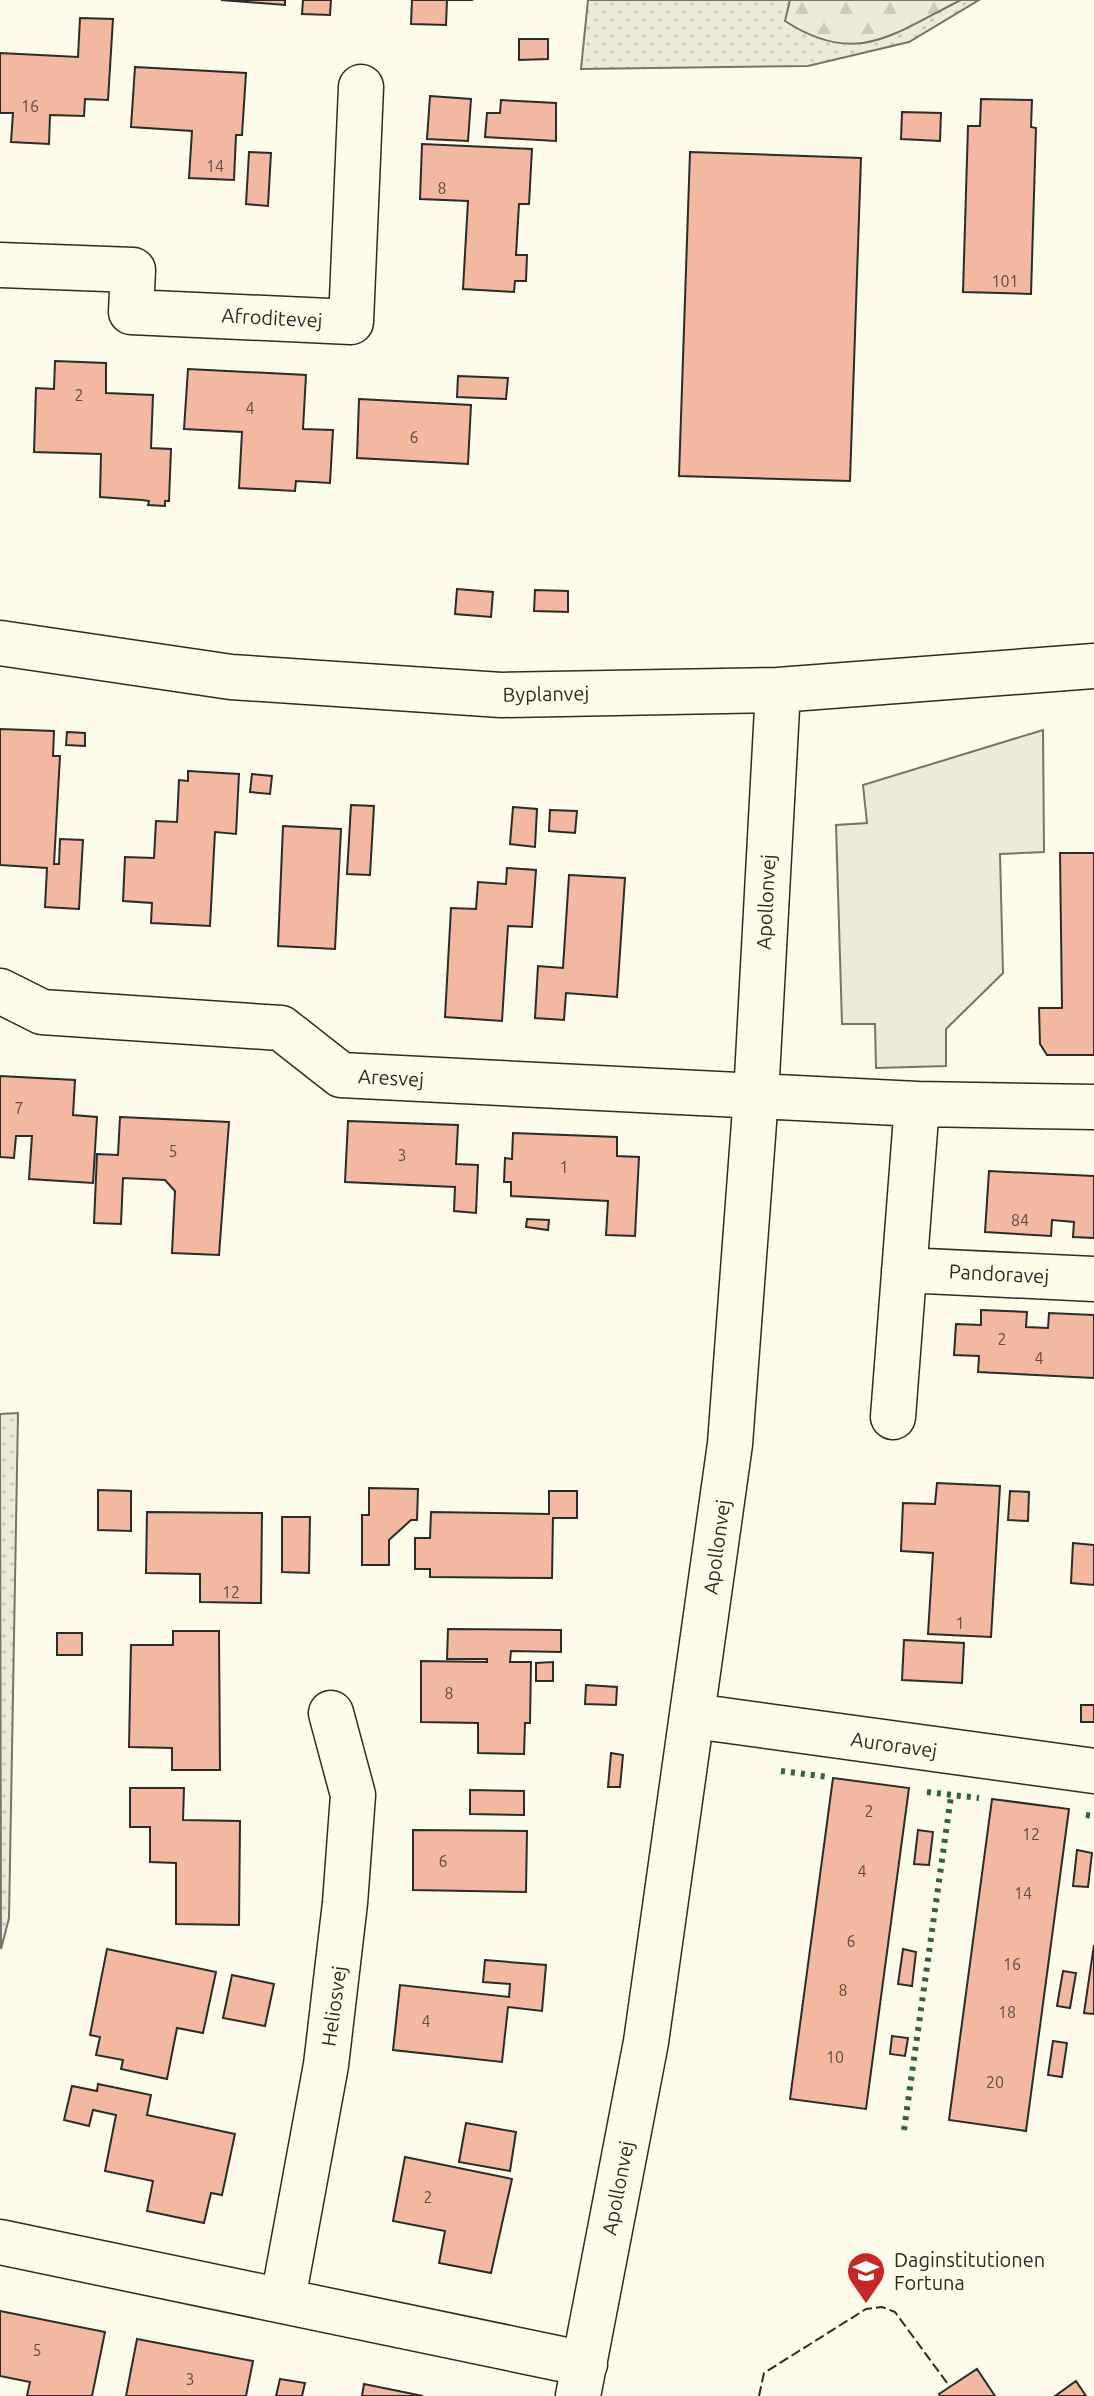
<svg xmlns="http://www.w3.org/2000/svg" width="1094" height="2396" viewBox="0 0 1094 2396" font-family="Ubuntu,sans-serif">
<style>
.grass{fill:url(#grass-dots);stroke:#74746e;stroke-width:2}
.forest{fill:url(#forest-firs);stroke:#74746e;stroke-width:2}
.parking{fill:#eceadb;stroke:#74746e;stroke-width:2}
.building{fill:#f2b8a0;stroke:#2b2b2b;stroke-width:2}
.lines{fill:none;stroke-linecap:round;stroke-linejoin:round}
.minor-casing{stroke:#2b2b2b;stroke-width:47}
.minor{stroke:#fdfbea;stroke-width:44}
.hedge{stroke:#34623c;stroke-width:6;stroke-dasharray:4 6;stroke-linecap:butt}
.fence{stroke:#2b2b2b;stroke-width:2;stroke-dasharray:10 4;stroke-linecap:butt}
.labels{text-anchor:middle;stroke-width:6;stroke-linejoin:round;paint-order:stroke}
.number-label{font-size:16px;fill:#5d4e48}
.street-label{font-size:20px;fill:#2b2b2b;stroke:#fdfbea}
.poi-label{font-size:20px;fill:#2b2b2b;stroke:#fdfbea;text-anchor:start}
</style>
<defs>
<pattern id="grass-dots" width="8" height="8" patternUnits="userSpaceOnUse" patternTransform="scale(2)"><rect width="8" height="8" fill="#ecebdb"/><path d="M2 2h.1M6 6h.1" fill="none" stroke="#cbcabc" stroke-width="1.8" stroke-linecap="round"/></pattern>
<pattern id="forest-firs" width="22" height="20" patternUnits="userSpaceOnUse" patternTransform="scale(2)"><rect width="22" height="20" fill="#ecebdb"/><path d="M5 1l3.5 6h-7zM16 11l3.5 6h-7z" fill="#cbcabc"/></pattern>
</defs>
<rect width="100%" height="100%" fill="#fdfbea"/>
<path class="grass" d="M 588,0 L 979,0 L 909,42 L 808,66 L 581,69 Z
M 18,1413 L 9,1918 L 1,1949 L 0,1414 Z"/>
<path class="forest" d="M 790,0 L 961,0 C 894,33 857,68 785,21 Z"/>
<path class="parking" d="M 1043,730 L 1044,852 L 1000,854 L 1003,973 L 946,1029 L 946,1066 L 876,1068 L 875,1024 L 842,1024 L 836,825 L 867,823 L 863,785 Z"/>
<path class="building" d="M 221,0 L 285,0 L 285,5 Z
M 303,0 L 331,0 L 330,15 L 302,14 Z
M 412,0 L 473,0 L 447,0 L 446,25 L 411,24 Z
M 80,18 L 113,19 L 108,100 L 85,99 L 84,116 L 50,115 L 49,144 L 11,142 L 13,113 L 0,113 L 0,53 L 78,57 Z
M 519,39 L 548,39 L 548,59 L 519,60 Z
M 135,67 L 246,73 L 242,135 L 236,135 L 234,180 L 189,178 L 192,131 L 131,127 Z
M 430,96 L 471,99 L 468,141 L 427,139 Z
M 981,99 L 1032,100 L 1031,127 L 1036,128 L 1031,294 L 963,292 L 968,126 L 980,126 Z
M 501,100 L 556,103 L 556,141 L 485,137 L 487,113 L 500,113 Z
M 902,112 L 941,113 L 940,141 L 901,139 Z
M 422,144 L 532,149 L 529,204 L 519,204 L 516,255 L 527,255 L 526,281 L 515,281 L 514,292 L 463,289 L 468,201 L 420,199 Z
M 249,152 L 271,153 L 268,206 L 246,204 Z
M 690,152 L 861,158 L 850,481 L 679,476 Z
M 55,361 L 106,363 L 106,393 L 153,395 L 151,448 L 171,449 L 169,501 L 165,501 L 165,506 L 148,505 L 149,501 L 142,500 L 100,497 L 101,454 L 34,452 L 36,388 L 54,389 Z
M 188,369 L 306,375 L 303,429 L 333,430 L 330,483 L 296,481 L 295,491 L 239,488 L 242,432 L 184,429 Z
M 458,376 L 508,378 L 506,399 L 457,397 Z
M 359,399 L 471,405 L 468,464 L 357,458 Z
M 457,589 L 493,592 L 491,617 L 455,614 Z
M 535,590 L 568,591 L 568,612 L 534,611 Z
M 0,729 L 54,731 L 53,756 L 60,756 L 54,864 L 59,864 L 60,839 L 83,840 L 79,909 L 45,907 L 47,868 L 0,865 Z
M 67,732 L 85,733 L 85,746 L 66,745 Z
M 188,771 L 239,774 L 236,834 L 215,832 L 210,926 L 151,923 L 152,903 L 123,901 L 125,857 L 154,858 L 156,821 L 177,822 L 179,780 L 188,781 Z
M 252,774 L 272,776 L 270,794 L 250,792 Z
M 351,805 L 374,806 L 370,875 L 347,874 Z
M 513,807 L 537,809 L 535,847 L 510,844 Z
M 550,810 L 577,811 L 575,833 L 549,831 Z
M 283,826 L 341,829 L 335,949 L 278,946 Z
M 1060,853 L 1094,853 L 1094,1055 L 1047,1055 L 1040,1044 L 1039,1008 L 1062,1008 Z
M 507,868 L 536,870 L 532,927 L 508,926 L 502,1021 L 445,1017 L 451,908 L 476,909 L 478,882 L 506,884 Z
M 569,875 L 625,878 L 617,997 L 566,993 L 564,1020 L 535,1018 L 538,966 L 563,968 Z
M 0,1076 L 75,1080 L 73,1115 L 97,1117 L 93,1183 L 29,1179 L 32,1136 L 16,1136 L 14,1158 L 0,1157 Z
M 120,1117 L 229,1122 L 219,1255 L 172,1253 L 175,1191 L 165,1180 L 123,1178 L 121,1224 L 94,1223 L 97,1154 L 118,1155 Z
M 348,1121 L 458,1125 L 456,1164 L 478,1165 L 476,1213 L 454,1211 L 455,1187 L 345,1182 Z
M 513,1133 L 617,1137 L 617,1156 L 639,1157 L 635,1236 L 606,1235 L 608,1201 L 511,1196 L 511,1182 L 504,1182 L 505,1158 L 512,1159 Z
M 989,1171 L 1094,1176 L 1094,1238 L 1073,1237 L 1074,1222 L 1052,1220 L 1051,1236 L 985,1232 Z
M 527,1219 L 549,1220 L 548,1230 L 526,1227 Z
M 981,1310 L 1027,1312 L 1026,1327 L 1048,1328 L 1049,1313 L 1094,1315 L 1094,1378 L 978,1372 L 979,1356 L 954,1355 L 956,1324 L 981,1325 Z
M 937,1483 L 1000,1486 L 991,1637 L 928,1634 L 933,1553 L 901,1551 L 903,1503 L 935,1504 Z
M 369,1488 L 418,1489 L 417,1520 L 411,1520 L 389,1540 L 389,1565 L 362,1565 L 362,1515 L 369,1515 Z
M 98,1490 L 131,1491 L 131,1531 L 98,1530 Z
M 549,1491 L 577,1491 L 577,1518 L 553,1518 L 552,1578 L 430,1577 L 430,1569 L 415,1569 L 415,1538 L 430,1538 L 431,1512 L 549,1514 Z
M 1010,1491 L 1029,1492 L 1028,1521 L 1008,1520 Z
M 147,1512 L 262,1513 L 261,1603 L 200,1602 L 200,1574 L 146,1573 Z
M 282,1517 L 310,1517 L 309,1573 L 282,1572 Z
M 1073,1543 L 1094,1545 L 1094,1585 L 1071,1583 Z
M 448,1629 L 561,1630 L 561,1652 L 511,1651 L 510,1662 L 531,1662 L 530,1723 L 525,1723 L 524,1754 L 478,1753 L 478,1723 L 421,1722 L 421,1661 L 487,1662 L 487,1659 L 447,1659 Z
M 173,1631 L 219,1631 L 220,1770 L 172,1770 L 172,1748 L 129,1747 L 131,1645 L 173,1645 Z
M 57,1633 L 82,1633 L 82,1655 L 57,1655 Z
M 904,1640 L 964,1643 L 962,1683 L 902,1680 Z
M 553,1662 L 553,1681 L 536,1681 L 536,1663 Z
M 586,1685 L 617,1687 L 616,1705 L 585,1704 Z
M 1081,1705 L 1094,1705 L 1094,1722 L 1081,1722 Z
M 611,1753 L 623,1755 L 620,1787 L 608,1787 Z
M 833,1778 L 909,1788 L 866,2109 L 790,2099 Z
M 130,1788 L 184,1788 L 183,1820 L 240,1821 L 239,1925 L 176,1924 L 176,1863 L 150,1862 L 150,1827 L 130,1827 Z
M 470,1790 L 524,1791 L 524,1815 L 470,1814 Z
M 992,1799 L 1069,1809 L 1026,2131 L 949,2120 Z
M 413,1830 L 527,1831 L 526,1892 L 413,1890 Z
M 918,1830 L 933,1832 L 929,1865 L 914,1864 Z
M 1077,1850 L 1092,1853 L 1088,1887 L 1073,1886 Z
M 1094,1945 L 1094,2014 L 1084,2013 Z
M 107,1949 L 216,1972 L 203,2033 L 177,2028 L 167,2079 L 121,2069 L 123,2060 L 96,2055 L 100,2037 L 90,2035 Z
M 903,1949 L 916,1952 L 912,1986 L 898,1984 Z
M 485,1960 L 546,1965 L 542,2011 L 508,2007 L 502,2062 L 393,2050 L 400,1985 L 509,1997 L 510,1984 L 483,1982 Z
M 1063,1971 L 1076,1973 L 1070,2008 L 1057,2006 Z
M 232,1975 L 274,1984 L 265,2026 L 223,2018 Z
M 892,2036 L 908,2038 L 905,2056 L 890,2054 Z
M 1053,2041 L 1067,2043 L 1062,2077 L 1048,2075 Z
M 98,2084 L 151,2095 L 147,2115 L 235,2134 L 222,2195 L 211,2193 L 204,2223 L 147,2211 L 153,2181 L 105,2171 L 116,2115 L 93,2110 L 89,2126 L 64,2120 L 72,2086 L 97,2091 Z
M 466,2123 L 516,2132 L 510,2171 L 459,2162 Z
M 405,2157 L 512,2179 L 491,2273 L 439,2263 L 445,2231 L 393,2221 Z
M 0,2311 L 105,2332 L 92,2396 L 27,2396 L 30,2382 L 0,2376 Z
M 137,2339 L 253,2361 L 246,2396 L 126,2396 Z
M 977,2369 L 995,2396 L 940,2396 L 939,2394 Z
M 280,2379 L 305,2383 L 302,2396 L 276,2396 Z
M 1076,2381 L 1086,2396 L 1055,2396 Z
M 364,2384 L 423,2396 L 362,2396 Z"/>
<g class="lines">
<defs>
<path id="minor" d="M 0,265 L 133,270 L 131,312 L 351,322 L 361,87
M 0,643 L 231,677 L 501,695 L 778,690 L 1094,666
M 0,991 L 42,1012 L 281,1028 L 341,1075 L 917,1104 L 1094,1107
M 904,1270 L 1094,1279
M 893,1417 L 917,1104
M 694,1716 L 1094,1771
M 0,2242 L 585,2364
M 283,2299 L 326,2065 L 345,1903 L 353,1795 L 331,1713
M 578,2396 L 646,2042 L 730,1444 L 756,1096 L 778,690"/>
</defs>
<use href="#minor" class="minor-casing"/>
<use href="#minor" class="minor"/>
<path class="hedge" d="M 781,1771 L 828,1777
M 927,1792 L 979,1798
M 1086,1815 L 1094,1816
M 904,2130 L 951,1796"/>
<path class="fence" d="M 759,2396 L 764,2373 L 866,2309 L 882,2307 L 895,2312 L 950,2387"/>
</g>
<defs>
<symbol id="school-pin" viewBox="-11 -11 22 30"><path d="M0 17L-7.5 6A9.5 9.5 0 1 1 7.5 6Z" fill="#c62828" stroke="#fdfbea"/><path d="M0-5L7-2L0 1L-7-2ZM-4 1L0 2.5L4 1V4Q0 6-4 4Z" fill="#fff"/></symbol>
</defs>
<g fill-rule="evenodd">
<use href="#school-pin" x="844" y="2249" width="44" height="60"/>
</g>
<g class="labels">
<g class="number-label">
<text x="30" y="112">16</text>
<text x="215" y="172">14</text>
<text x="442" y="194">8</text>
<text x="1005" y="287">101</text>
<text x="79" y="401">2</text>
<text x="250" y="414">4</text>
<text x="414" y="443">6</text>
<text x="19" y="1114">7</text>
<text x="173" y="1157">5</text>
<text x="402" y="1161">3</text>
<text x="564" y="1173">1</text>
<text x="1020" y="1226">84</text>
<text x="1002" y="1345">2</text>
<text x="1039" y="1364">4</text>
<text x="231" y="1598">12</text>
<text x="960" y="1629">1</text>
<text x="449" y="1699">8</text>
<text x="869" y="1817">2</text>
<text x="1031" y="1840">12</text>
<text x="443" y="1867">6</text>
<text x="862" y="1877">4</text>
<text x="1023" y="1899">14</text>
<text x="851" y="1947">6</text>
<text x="1012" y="1970">16</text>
<text x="843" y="1996">8</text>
<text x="1007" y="2018">18</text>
<text x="426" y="2027">4</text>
<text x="835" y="2063">10</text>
<text x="995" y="2088">20</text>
<text x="428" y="2203">2</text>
<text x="37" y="2356">5</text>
<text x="190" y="2385">3</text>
</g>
<g class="street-label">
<text transform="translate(272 318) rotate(3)" y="7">Afroditevej</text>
<text transform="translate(546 694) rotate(-1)" y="7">Byplanvej</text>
<text transform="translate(766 902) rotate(-87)" y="7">Apollonvej</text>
<text transform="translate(391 1078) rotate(3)" y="7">Aresvej</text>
<text transform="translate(999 1274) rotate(3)" y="7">Pandoravej</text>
<text transform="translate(717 1547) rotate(-82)" y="7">Apollonvej</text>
<text transform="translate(894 1745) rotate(8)" y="7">Auroravej</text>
<text transform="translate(334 2006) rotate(-82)" y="7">Heliosvej</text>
<text transform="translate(618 2188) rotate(-79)" y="7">Apollonvej</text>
</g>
<g class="poi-label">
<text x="894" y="2267">Daginstitutionen<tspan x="894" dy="23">Fortuna</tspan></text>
</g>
</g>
</svg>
